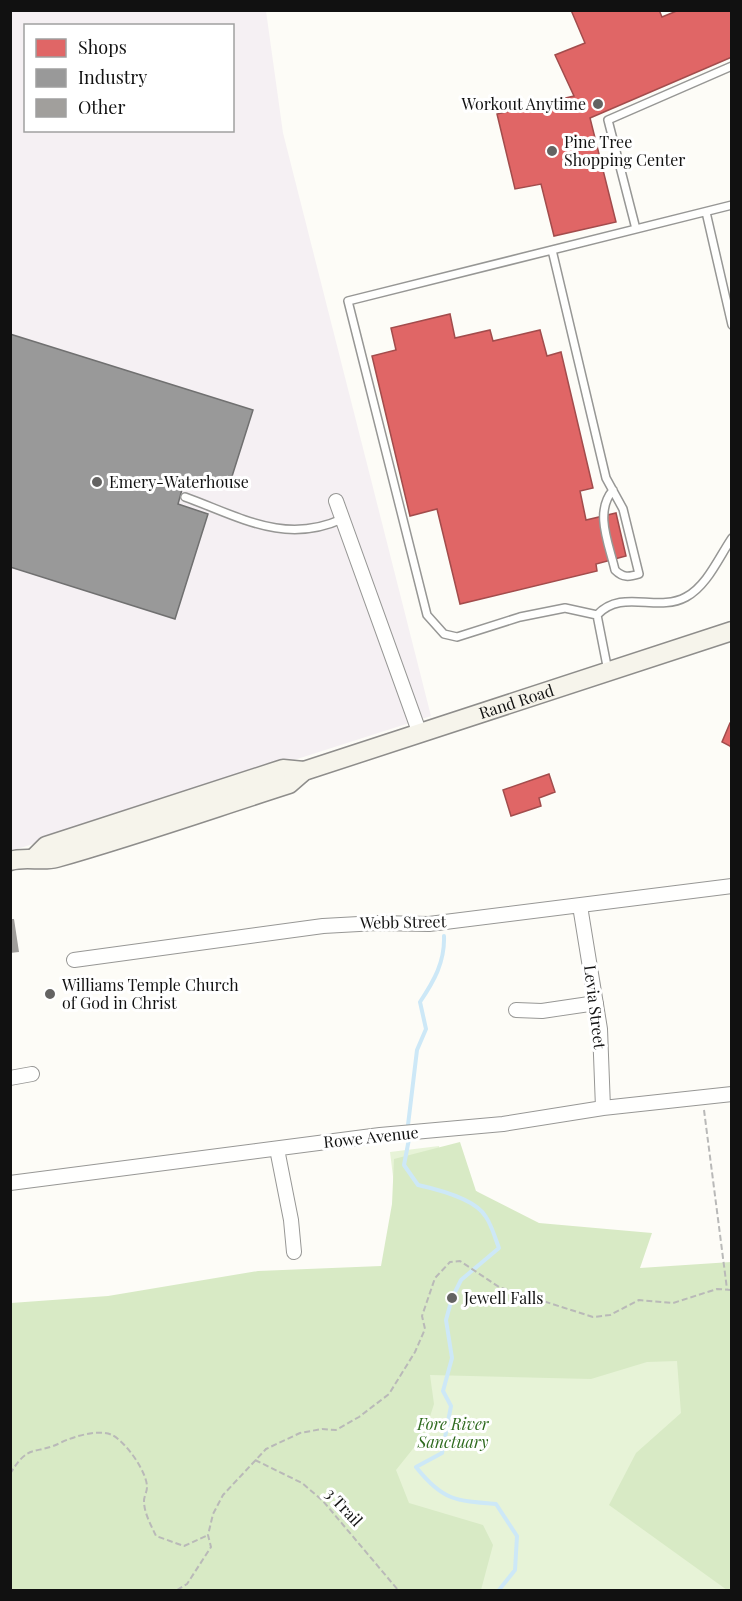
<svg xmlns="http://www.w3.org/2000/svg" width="742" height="1601" viewBox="0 0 742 1601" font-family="'Playfair Display',serif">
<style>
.industrial{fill:#f5f0f3;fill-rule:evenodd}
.green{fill:#e7f3d7}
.forest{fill:#d8eac5}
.shops{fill:#e06666;stroke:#a24c4c;stroke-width:1.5}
.industry{fill:#999;stroke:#707070;stroke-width:1.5}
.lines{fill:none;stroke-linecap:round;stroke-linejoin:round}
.stream{stroke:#cde8f7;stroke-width:4}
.building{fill:#a19f9c}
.service-casing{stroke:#979795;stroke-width:10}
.minor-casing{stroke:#979795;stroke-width:16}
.secondary-casing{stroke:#8e8d8b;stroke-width:21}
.path{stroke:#b9b9b8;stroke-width:2;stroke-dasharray:6 3;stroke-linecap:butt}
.service{stroke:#fffffe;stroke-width:7}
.minor{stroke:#fffffe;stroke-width:14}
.secondary{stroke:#f6f4eb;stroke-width:18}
.poi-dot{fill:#646362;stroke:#fff;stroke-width:2}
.labels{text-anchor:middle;stroke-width:6;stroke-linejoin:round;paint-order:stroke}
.poi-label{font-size:16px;fill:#111;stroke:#fff;text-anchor:start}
.street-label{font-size:16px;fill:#111;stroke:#fff}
.park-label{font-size:16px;font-style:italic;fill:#2f6b1f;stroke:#fff}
</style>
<rect width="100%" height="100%" fill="#fdfcf7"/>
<path class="industrial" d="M 11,11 L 266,11 L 283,133 L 431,716 L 11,851 ZM 26,26 L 232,26 L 232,130 L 26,130 Z"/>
<path class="green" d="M 439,1146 L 445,1195 L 477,1191 L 487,1266 L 731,1276 L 731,1590 L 11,1590 L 406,1282 L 390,1152 Z"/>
<path class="forest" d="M 460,1142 L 476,1191 L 539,1223 L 652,1233 L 640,1268 L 731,1262 L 731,1590 L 727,1590 L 609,1505 L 636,1453 L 681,1413 L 677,1361 L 647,1362 L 591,1379 L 430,1375 L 434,1404 L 424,1435 L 396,1470 L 409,1503 L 483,1525 L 493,1545 L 481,1590 L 11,1590 L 11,1303 L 108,1296 L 258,1271 L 381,1266 L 392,1204 L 394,1159 Z"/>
<path class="shops" d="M 571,10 L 659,10 L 662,17 L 679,10 L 732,10 L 732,57 L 590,118 L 616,222 L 554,236 L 541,184 L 515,189 L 497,114 L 574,96 L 555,55 L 585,43 Z
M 450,314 L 455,338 L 490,330 L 493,341 L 540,330 L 547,356 L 561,352 L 593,488 L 580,491 L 586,520 L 616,513 L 626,556 L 596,564 L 597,571 L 460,604 L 437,509 L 410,516 L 372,356 L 396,350 L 391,328 Z
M 730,723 L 732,723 L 732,750 L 730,746 L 722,742 Z
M 549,774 L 555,792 L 539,798 L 541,806 L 511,816 L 503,790 Z"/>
<path class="industry" d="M 10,334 L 253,410 L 228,489 L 186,475 L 178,504 L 208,514 L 175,619 L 10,567 Z"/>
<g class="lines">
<path class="stream" d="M 408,1125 L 417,1050 L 426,1029 L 420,1002 C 434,981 445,962 444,936
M 409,1139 L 404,1165 L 418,1185 C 436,1189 476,1199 486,1217 C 492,1226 495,1238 499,1248 L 461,1280 L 452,1298 L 446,1320 L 452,1358 L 443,1391 L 451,1406 L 442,1453 L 416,1467 C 442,1500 455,1501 496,1504 L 517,1536 L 515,1570 L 499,1590"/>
</g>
<path class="building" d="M 10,919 L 14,919 L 19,952 L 10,953 Z"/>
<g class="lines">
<defs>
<path id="service" d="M 732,205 L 348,301 L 427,615 L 444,634 L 457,637 L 520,617 L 565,608 L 597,615 C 622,588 657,613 686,597 C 707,586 719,557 732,538
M 706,212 L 732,325
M 636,229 L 608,120 L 732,66
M 552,250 L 606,478 L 623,509 L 639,574 C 629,577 623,578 615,570 C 609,544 594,512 613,490
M 185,497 C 240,517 285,545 342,519
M 597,615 L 608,671"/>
<path id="minor" d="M 336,501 L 420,734
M 580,906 L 600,1029 L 603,1108
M 74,960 L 323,926 L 377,923 L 429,924 L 732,886
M 516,1010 L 542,1011 L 596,1003
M 10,1078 L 32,1074
M 277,1149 L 291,1220 L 294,1252
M 10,1183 L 380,1135 L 503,1124 L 603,1108 L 732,1094"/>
<g id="secondary">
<path d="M 35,857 L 46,846 L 283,769 L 304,771"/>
<path id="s1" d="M 10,861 C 26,856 42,862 56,858 C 134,836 211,809 289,784 L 304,771 L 732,631"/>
</g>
</defs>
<use href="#service" class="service-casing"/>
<use href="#minor" class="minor-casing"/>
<use href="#secondary" class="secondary-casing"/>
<path class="path" d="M 704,1110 L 727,1289
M 255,1460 L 302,1483 L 323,1501 L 398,1590
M 10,1474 C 29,1442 35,1456 62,1442 C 75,1436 99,1429 112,1435 C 126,1442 147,1472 147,1487 C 147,1492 144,1496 144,1501 C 144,1513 151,1525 156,1536 L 184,1546 L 208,1535
M 177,1590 L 187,1584 L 211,1547 L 208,1535 L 213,1514 L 223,1495 L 266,1449 L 300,1433 L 322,1429 L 336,1430 L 359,1417 L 389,1394 L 415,1352 L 425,1329 L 422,1316 L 435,1278 L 450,1262 L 460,1261 L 499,1287 L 593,1317 L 610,1315 L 639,1300 L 673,1303 L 717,1289 L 732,1290"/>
<use href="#service" class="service"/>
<use href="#minor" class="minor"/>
<use href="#secondary" class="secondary"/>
</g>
<g class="poi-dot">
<circle cx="598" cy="104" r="6"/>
<circle cx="552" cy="151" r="6"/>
<circle cx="97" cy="482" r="6"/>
<circle cx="50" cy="994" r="6"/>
<circle cx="452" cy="1298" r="6"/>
</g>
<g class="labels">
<g class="poi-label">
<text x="586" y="110" text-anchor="end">Workout Anytime</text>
<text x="564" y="148">Pine Tree<tspan x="564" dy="18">Shopping Center</tspan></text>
<text x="109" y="488">Emery-Waterhouse</text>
<text x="62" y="991">Williams Temple Church<tspan x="62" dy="18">of God in Christ</tspan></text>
<text x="464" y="1304">Jewell Falls</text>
</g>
<g class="street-label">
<text dy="6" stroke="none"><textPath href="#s1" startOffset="534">Rand Road</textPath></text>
<text transform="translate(403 922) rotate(-1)" y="6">Webb Street</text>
<text transform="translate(595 1007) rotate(83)" y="6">Levia Street</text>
<text transform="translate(371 1137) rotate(-6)" y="6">Rowe Avenue</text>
<text transform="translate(344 1507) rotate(47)" y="6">3 Trail</text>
</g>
<g class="park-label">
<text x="453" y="1430">Fore River<tspan x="453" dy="18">Sanctuary</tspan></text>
</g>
</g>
<rect width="742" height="1601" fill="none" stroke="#111111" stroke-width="24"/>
<rect x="24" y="24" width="210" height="108" fill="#ffffff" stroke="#a0a0a0" stroke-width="1.5"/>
<rect x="36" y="39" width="30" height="18" fill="#e06666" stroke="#a0a0a0" stroke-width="1.5"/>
<text x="78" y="54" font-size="18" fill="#111111">Shops</text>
<rect x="36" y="69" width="30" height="18" fill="#999999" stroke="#a0a0a0" stroke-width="1.5"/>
<text x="78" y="84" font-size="18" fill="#111111">Industry</text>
<rect x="36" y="99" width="30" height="18" fill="#a19f9c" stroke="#a0a0a0" stroke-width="1.5"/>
<text x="78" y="114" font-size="18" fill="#111111">Other</text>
</svg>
